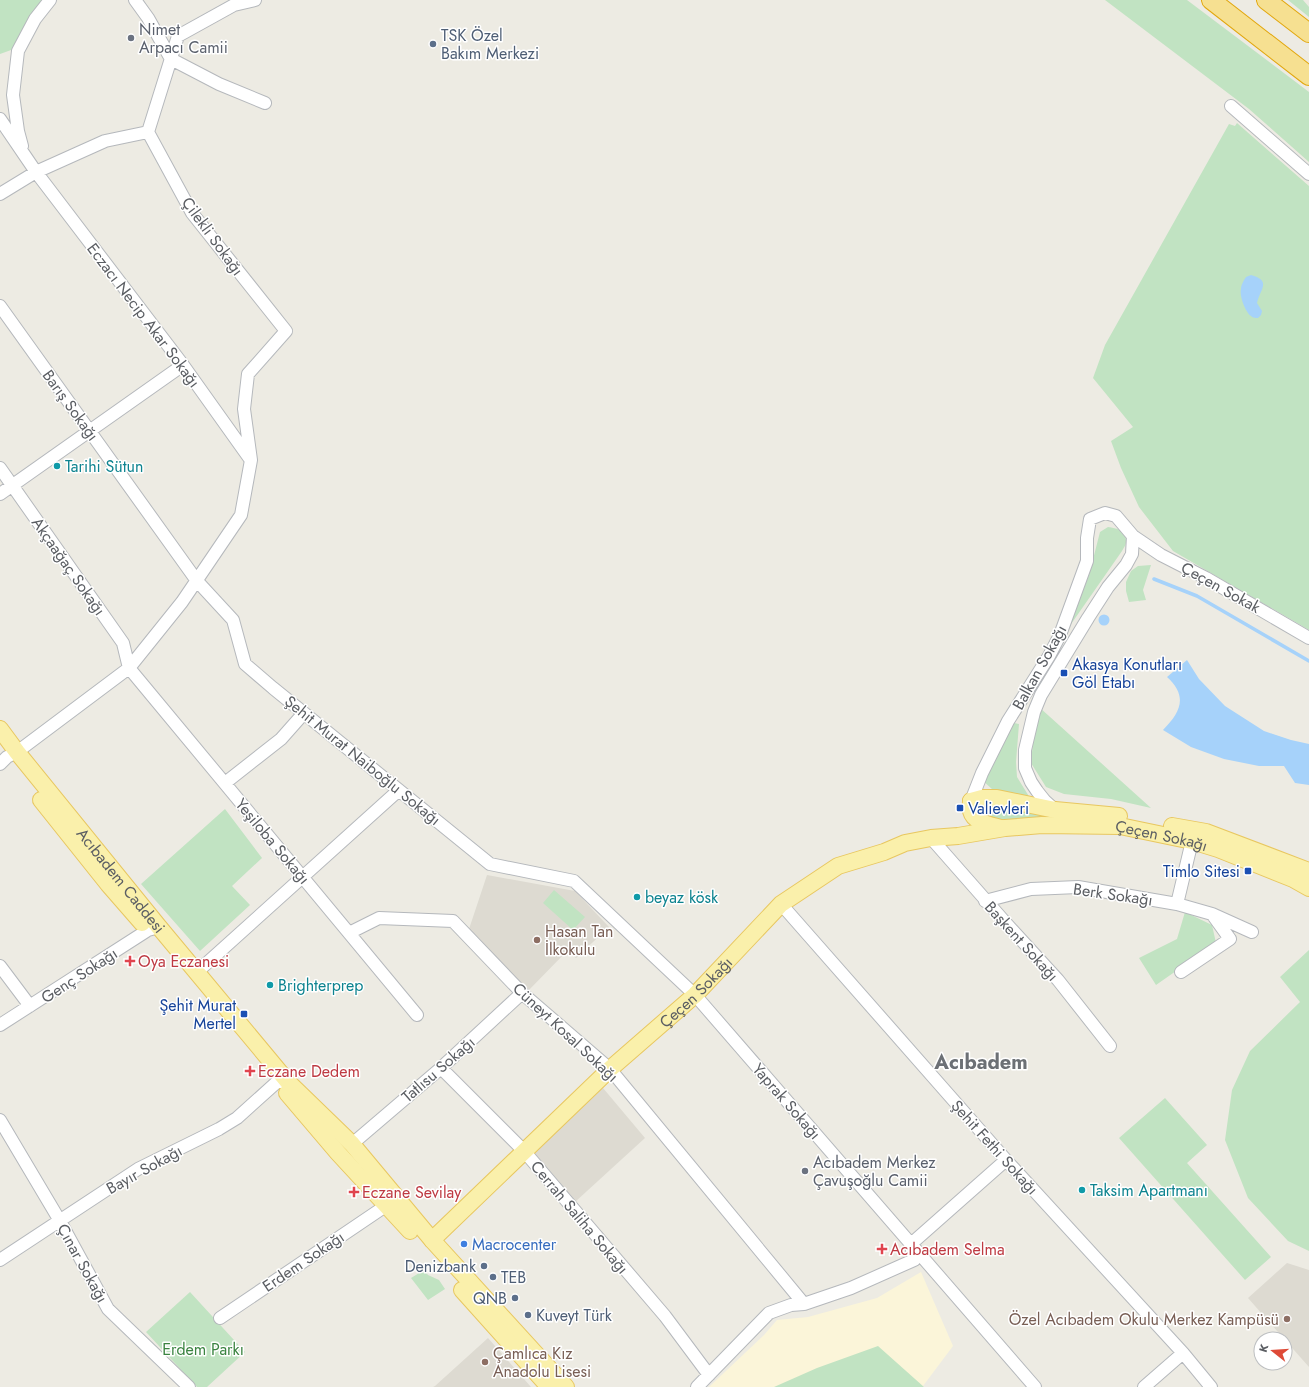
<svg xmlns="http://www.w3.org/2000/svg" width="1309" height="1387" viewBox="0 0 1309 1387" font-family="Jost,sans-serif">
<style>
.commercial{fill:#fbf5d9}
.education{fill:#dddad1}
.green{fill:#c1e3c2}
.water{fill:#a6d2fa}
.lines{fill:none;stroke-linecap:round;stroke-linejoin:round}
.stream{stroke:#a6d2fa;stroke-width:3.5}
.minor-casing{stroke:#b5b8bc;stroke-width:14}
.major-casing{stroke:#e8c760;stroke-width:18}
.highway-casing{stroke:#e2a70e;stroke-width:20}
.minor{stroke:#fff;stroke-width:12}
.major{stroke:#faf0ab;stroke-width:16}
.highway{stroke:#f6e091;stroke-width:18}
.worship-dot{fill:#6b7280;stroke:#fff;stroke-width:1.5}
.service-dot{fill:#5c6f8a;stroke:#fff;stroke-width:1.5}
.culture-dot{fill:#0f9aa8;stroke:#fff;stroke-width:1.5}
.transit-dot{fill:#1a4fb4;stroke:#fff;stroke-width:1.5}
.education-dot{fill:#8d6e63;stroke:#fff;stroke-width:1.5}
.health-dot{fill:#e0444e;stroke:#fff;stroke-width:1.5}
.shop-dot{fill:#3f7fe0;stroke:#fff;stroke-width:1.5}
.labels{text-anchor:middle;stroke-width:3;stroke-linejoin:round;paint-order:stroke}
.worship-label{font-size:16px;fill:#5b616d;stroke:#fff;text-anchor:start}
.service-label{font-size:16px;fill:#4e5e75;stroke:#fff;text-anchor:start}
.street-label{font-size:16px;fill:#5b5e63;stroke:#fff}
.culture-label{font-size:16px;fill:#0d838f;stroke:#fff;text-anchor:start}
.transit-label{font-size:16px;fill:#164399;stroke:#fff;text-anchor:start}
.education-label{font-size:16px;fill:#785e54;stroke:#fff;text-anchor:start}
.health-label{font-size:16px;fill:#be3a42;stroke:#fff;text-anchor:start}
.shop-label{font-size:16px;fill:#366cbe;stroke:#fff;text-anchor:start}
.park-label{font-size:16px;fill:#3a8340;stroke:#fff}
.district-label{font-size:20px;font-weight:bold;fill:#6c7075;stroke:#fff}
</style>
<rect width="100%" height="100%" fill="#edebe3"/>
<path class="commercial" d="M 921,1272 L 953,1346 L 923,1386 L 924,1387 L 709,1387 L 764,1335 L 777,1320 L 808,1317 L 877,1298 Z"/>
<path class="education" d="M 487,875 L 575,891 L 609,927 L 576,958 L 567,951 L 528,991 L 469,929 Z
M 603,1088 L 645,1138 L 575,1202 L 530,1150 Z
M 1287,1263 L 1309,1270 L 1309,1367 L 1248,1298 Z
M 488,1338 L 531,1387 L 433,1387 L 435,1386 Z"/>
<path class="green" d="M 0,0 L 51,0 L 25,45 L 0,54 Z
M 1105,0 L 1187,0 L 1309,92 L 1309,162 L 1249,109 Z
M 1288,0 L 1303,0 L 1309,7 L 1309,17 Z
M 1237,123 L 1309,186 L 1309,630 L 1173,551 L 1139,507 L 1121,468 L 1111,441 L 1133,427 L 1093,378 L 1105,345 L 1229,124 L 1235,126 Z
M 1108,527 C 1117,528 1127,531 1126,542 C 1126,545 1123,549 1122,551 L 1069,627 L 1089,575 L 1100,532 Z
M 1151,565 L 1143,590 L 1146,600 L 1129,602 L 1126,591 L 1126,582 L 1131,571 L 1138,566 Z
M 1039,707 L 1151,808 L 1111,799 L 1064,794 L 1046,787 L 1031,763 L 1033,742 Z
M 1014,723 L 1019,724 L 1016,762 L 1017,777 L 1030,798 L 1014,797 L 992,789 L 982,780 L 1011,726 Z
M 982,802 L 1096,819 L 1020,821 L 990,819 L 982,815 Z
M 225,809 L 262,858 L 232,886 L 250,905 L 200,951 L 141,884 Z
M 554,890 L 585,917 L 573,930 L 543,903 Z
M 1185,912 L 1212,925 L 1216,943 L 1156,985 L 1139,958 L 1177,939 Z
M 1309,950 L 1309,1251 L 1288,1241 L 1248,1198 L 1225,1140 L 1232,1090 L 1250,1051 L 1300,1002 L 1280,977 Z
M 1165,1098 L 1207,1145 L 1187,1163 L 1271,1257 L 1245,1280 L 1119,1138 Z
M 424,1270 L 428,1275 L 439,1280 L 445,1289 L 428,1300 L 411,1278 Z
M 190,1292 L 245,1352 L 207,1387 L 197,1387 L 146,1332 Z
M 878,1346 L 924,1387 L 774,1387 L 817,1368 Z"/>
<path class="water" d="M 1251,275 C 1272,281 1260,289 1257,303 L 1262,311 L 1261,315 L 1258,318 C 1256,318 1253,318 1251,316 C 1246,313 1239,296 1241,289 C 1241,285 1244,280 1246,277 Z
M1098.5 620a5.5 5.5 0 1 1 11 0a5.5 5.5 0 1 1-11 0Z
M 1187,660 L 1199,679 L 1225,706 L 1264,731 L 1291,740 L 1309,744 L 1309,785 L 1295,783 L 1284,766 L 1259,766 L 1224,759 L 1191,747 L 1163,730 C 1181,712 1188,696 1167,677 Z"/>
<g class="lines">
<path class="stream" d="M 1154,579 L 1197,596 L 1309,661"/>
<defs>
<path id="minor" d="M 135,0 L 148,18 L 171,59
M 171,59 L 219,84 L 265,103
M 1231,106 L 1309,174
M 0,119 L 36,172 L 183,365 L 250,459
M 22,146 L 18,131 L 13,95 L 18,51 L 35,19 L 50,0
M 0,194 L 36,172 L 105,141 L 148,132
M 0,306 L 197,581 L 233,620 L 245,664 L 273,688 L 490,864 L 574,881 L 695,995 L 1035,1387
M 0,468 L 123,643 L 129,668 L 417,1015
M 0,494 L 183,365
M 0,764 L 7,757 L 17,752 L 129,668 L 182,602 L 241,515 L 251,460 L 244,409 L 248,374 L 286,331 L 192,213 L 148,132 L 178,36 L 234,5 L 255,0
M 225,783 L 281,739 L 304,713
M 971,801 L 982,773 L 1008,721 L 1049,656 L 1060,635 L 1087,561 L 1087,538 L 1090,519 L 1105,513 L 1116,516 L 1133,536 L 1161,555 L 1206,578 L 1309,638
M 1055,810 L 1045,801 L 1037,791 L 1031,782 L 1025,768 L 1025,750 L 1034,712 L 1041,695 L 1088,618 L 1108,587 L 1126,565 L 1132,554 L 1133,536
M 931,838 L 1004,921 L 1058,980 L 1110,1046
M 985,901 L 1031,889 L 1078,887 L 1177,904 L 1192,841
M 781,904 L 1006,1160 L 1183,1353 L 1211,1387
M 1177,904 L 1212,914 L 1252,932
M 349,933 L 379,918 L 453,921 L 522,993 L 610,1069 L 804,1304
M 0,966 L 30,1006
M 197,972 L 399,790
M 1181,972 L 1230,939 L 1212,914
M 0,1025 L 148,930 L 159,927
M 441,1068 L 524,1151 L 665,1316 L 709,1375
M 0,1120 L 60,1221 L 108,1309 L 189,1387
M 352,1144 L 441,1068 L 522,993
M 0,1260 L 138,1169 L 219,1129 L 237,1118 L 277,1082 L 288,1082
M 220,1318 L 387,1205
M 697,1387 L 769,1313 L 791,1305 L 804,1304 L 851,1288 L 914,1260 L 911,1244 L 1006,1160
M 1144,1387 L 1183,1353"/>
<g id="major">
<path id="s1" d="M 0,729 L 17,752 L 159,927 L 288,1082 L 352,1144 L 432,1240 L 566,1387"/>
<path d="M 41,800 L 108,884 L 142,923"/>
<path d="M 971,801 L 982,798 L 997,798 L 1055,810 L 1119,816"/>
<path d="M 971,801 C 971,804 970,808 971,811 C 974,823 991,825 1001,828"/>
<path d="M 1172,826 L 1206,832 L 1309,871"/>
<path d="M 287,1093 L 338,1153 L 410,1231"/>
<path id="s2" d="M 432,1240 L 610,1069 L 695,995 L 781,904 L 838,866 L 884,852 L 905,843 L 931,838 L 958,836 L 1005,828 L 1042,825 L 1120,826 L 1192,841 L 1218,849 L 1293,879 L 1309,888"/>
<path d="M 462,1290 L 549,1387"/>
</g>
<path id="highway" d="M 1211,0 L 1309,76
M 1266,0 L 1309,33"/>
</defs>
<use href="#minor" class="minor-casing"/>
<use href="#major" class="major-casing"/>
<use href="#highway" class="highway-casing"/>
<use href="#minor" class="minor"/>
<use href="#major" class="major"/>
<use href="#highway" class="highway"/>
</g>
<g class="worship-dot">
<circle cx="131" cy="38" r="4"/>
<circle cx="805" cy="1171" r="4"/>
</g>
<g class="service-dot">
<circle cx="433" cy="44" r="4"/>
<circle cx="484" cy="1266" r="4"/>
<circle cx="493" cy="1277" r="4"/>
<circle cx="515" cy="1298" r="4"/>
<circle cx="528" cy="1315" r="4"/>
</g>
<g class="culture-dot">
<circle cx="57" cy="466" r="4"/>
<circle cx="637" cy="897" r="4"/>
<circle cx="270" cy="985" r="4"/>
<circle cx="1082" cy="1190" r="4"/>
</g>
<g class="transit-dot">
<rect x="1060" y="669" width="8" height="8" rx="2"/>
<rect x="956" y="804" width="8" height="8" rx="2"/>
<rect x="1244" y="867" width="8" height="8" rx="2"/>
<rect x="240" y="1010" width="8" height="8" rx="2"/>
</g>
<g class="education-dot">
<circle cx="537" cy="940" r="4"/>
<circle cx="1287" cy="1319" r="4"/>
<circle cx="485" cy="1362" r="4"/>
</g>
<g class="health-dot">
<path d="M128 955h4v4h4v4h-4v4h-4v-4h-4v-4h4z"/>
<path d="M248 1065h4v4h4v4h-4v4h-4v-4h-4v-4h4z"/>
<path d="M352 1186h4v4h4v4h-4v4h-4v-4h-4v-4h4z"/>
<path d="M880 1243h4v4h4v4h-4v4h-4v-4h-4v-4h4z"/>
</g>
<circle class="shop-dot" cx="464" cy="1244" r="4"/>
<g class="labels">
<g class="worship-label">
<text x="139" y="35">Nimet<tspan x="139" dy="18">Arpacı Camii</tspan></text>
<text x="813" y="1168">Acıbadem Merkez<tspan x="813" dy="18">Çavuşoğlu Camii</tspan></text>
</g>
<g class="service-label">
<text x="441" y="41">TSK Özel<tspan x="441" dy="18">Bakım Merkezi</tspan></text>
<text x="476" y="1272" text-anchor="end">Denizbank</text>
<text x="501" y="1283">TEB</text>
<text x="507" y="1304" text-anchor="end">QNB</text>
<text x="536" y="1321">Kuveyt Türk</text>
</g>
<g class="street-label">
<text transform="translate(213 236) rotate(54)" y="6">Çilekli Sokağı</text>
<text transform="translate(144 315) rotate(53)" y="6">Eczacı Necip Akar Sokağı</text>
<text transform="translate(71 405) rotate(54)" y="6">Barış Sokağı</text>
<text transform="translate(69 566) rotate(55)" y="6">Akçaağaç Sokağı</text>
<text transform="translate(1221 587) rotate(29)" y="6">Çeçen Sokak</text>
<text transform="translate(1039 667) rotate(-61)" y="6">Balkan Sokağı</text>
<text transform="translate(363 760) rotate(39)" y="6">Şehit Murat Naiboğlu Sokağı</text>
<text dy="6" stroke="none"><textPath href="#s2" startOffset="883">Çeçen Sokağı</textPath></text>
<text transform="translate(273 841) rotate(50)" y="6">Yeşiloba Sokağı</text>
<text dy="6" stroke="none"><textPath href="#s1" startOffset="194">Acıbadem Caddesi</textPath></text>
<text transform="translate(1113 894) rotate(8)" y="6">Berk Sokağı</text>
<text transform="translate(1022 941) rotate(48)" y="6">Başkent Sokağı</text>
<text transform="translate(79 975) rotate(-33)" y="6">Genç Sokağı</text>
<text dy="6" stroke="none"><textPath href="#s2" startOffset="362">Çeçen Sokağı</textPath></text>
<text transform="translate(566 1032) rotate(43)" y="6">Cüneyt Kosal Sokağı</text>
<text transform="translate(438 1069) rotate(-41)" y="6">Tatlısu Sokağı</text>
<text transform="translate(787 1101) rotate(49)" y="6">Yaprak Sokağı</text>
<text transform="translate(995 1147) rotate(48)" y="6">Şehit Fethi Sokağı</text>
<text transform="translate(144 1169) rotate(-29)" y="6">Bayır Sokağı</text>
<text transform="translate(580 1217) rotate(50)" y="6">Cerrah Saliha Sokağı</text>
<text transform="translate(303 1261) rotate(-34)" y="6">Erdem Sokağı</text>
<text transform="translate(83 1263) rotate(61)" y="6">Çınar Sokağı</text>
</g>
<g class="culture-label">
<text x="65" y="472">Tarihi Sütun</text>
<text x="645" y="903">beyaz kösk</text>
<text x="278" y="991">Brighterprep</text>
<text x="1090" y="1196">Taksim Apartmanı</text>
</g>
<g class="transit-label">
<text x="1072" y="670">Akasya Konutları<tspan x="1072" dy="18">Göl Etabı</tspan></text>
<text x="968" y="814">Valievleri</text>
<text x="1240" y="877" text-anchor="end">Timlo Sitesi</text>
<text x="236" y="1011" text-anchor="end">Şehit Murat<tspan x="236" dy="18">Mertel</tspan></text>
</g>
<g class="education-label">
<text x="545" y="937">Hasan Tan<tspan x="545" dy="18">İlkokulu</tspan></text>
<text x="1279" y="1325" text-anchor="end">Özel Acıbadem Okulu Merkez Kampüsü</text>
<text x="493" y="1359">Çamlıca Kız<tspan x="493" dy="18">Anadolu Lisesi</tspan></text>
</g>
<g class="health-label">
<text x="138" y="967">Oya Eczanesi</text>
<text x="258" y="1077">Eczane Dedem</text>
<text x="362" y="1198">Eczane Sevilay</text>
<text x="890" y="1255">Acıbadem Selma</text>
</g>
<g class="shop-label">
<text x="472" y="1250">Macrocenter</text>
</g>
<g class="park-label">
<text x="203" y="1355">Erdem Parkı</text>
</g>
<g class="district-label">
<text x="981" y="1069">Acıbadem</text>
</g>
</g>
<g transform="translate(1273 1351) rotate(287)"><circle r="19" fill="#ffffff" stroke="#bdbfc1"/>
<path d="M0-3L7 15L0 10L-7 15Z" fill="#de4a37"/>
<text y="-6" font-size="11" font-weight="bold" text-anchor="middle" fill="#5b5e63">K</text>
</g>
</svg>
